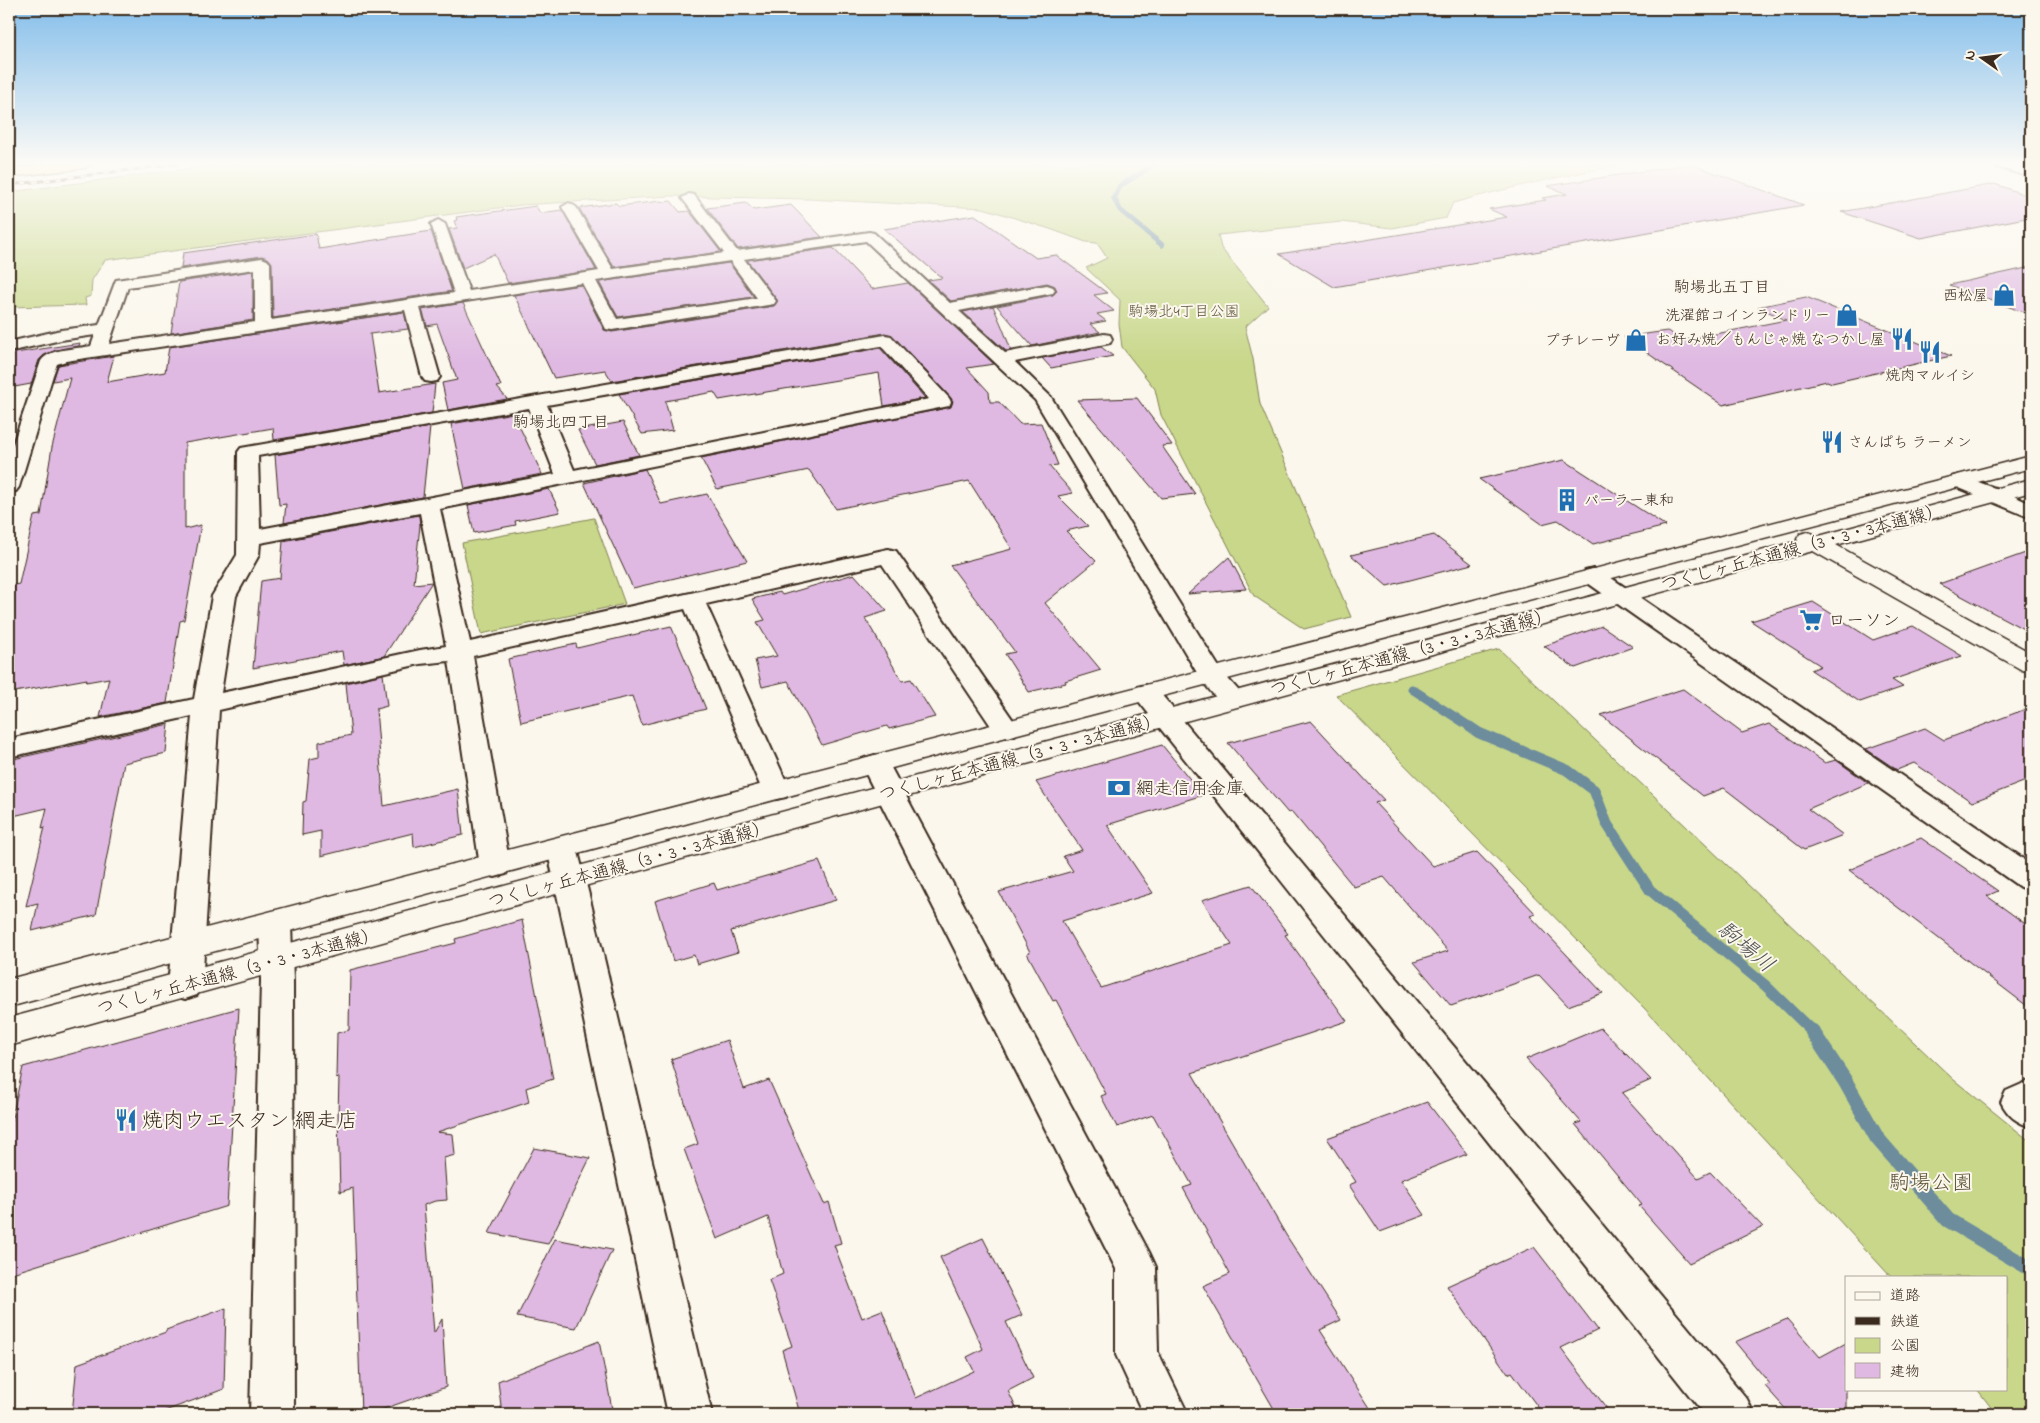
<svg xmlns="http://www.w3.org/2000/svg" width="2040" height="1423" viewBox="0 0 2040 1423" font-family="'Indie Flower','Klee One',sans-serif">
<style>
.green{fill:#c8d78a;stroke:#828054}
.lines{fill:none;stroke-linecap:round;stroke-linejoin:round}
.stream-far3{stroke:#6d8c9c;stroke-width:5.5}
.stream-far2{stroke:#6d8c9c;stroke-width:9}
.stream-far1{stroke:#6d8c9c;stroke-width:11}
.stream{stroke:#6d8c9c;stroke-width:15}
.building{fill:#dfb9e2;stroke:#3b2a1e}
.street-casing{stroke:#3b2a1e;stroke-width:4}
.secondary-casing{stroke:#3b2a1e;stroke-width:3}
.highway-casing{stroke:#3b2a1e;stroke-width:3}
.street{fill:#fbf7ec;fill-rule:evenodd}
.secondary{fill:#fbf7ec;fill-rule:evenodd}
.highway{fill:#ffdd96;fill-rule:evenodd}
.rail-casing{stroke:#3b2a1e;stroke-width:3}
.rail{stroke:#fbf7ec;stroke-width:2;stroke-dasharray:6;stroke-linecap:butt}
.labels{text-anchor:middle;stroke-width:4;stroke-linejoin:round;paint-order:stroke}
.far-poi-label{font-size:15px;fill:#3b2a1e;stroke:#fbf7ec;text-anchor:end}
.far-park-label{font-size:15px;fill:#5e5539;stroke:#fbf7ec}
.far-neighbourhood-label{font-size:16px;fill:#3b2a1e;stroke:#fbf7ec}
.street-label{font-size:18px;fill:#3b2a1e;stroke:#fbf7ec}
.poi-label{font-size:18px;fill:#3b2a1e;stroke:#fbf7ec;text-anchor:start}
.near-poi-label{font-size:21px;fill:#3b2a1e;stroke:#fbf7ec;text-anchor:start}
.near-park-label{font-size:21px;fill:#5e5539;stroke:#fbf7ec}
.near-water-label{font-size:22px;font-style:italic;fill:#505352;stroke:#fbf7ec}
</style>
<rect width="100%" height="100%" fill="#fbf7ec"/>
<filter id="ink" filterUnits="userSpaceOnUse"><feTurbulence type="fractalNoise" baseFrequency=".02" numOctaves="2"/><feDisplacementMap in="SourceGraphic" scale="10" xChannelSelector="R" yChannelSelector="G"/><feConvolveMatrix kernelMatrix="1 2 1 2 8 2 1 2 1" color-interpolation-filters="sRGB"/></filter>
<g filter="url(#ink)">
<path class="green" d="M 224,164 L 1627,164 C 1568,175 1510,187 1453,203 L 1446,218 L 1392,228 L 1341,222 L 1218,235 L 1221,248 L 1268,306 L 1245,327 L 1253,359 L 1260,404 L 1351,617 L 1304,629 L 1254,596 L 1161,415 L 1155,389 L 1122,347 L 1119,324 L 1120,300 L 1086,268 L 1107,258 L 1097,243 L 1086,242 L 1050,229 L 983,208 L 807,199 L 671,196 L 521,205 L 105,260 L 92,280 L 91,296 L 85,298 L 86,305 L 9,307 L 9,192 Z
M 594,518 L 625,604 L 481,634 L 462,543 Z
M 1499,649 L 1954,1080 L 2031,1142 L 2031,1414 L 1996,1414 L 1977,1389 L 2006,1389 L 2006,1277 L 1891,1277 L 1645,1009 L 1336,695 Z"/>
<g class="lines">
<path class="stream-far3" d="M 1155,164 L 1120,186 L 1114,198 L 1120,210 L 1162,245"/>
<path class="stream-far2" d="M 1412,689 L 1472,728"/>
<path class="stream-far1" d="M 1470,727 L 1479,733 L 1567,770 L 1594,790 L 1607,824 L 1650,890 L 1766,986 L 1814,1033"/>
<path class="stream" d="M 1812,1031 L 1845,1081 L 1877,1138 L 1948,1220 L 2031,1269"/>
</g>
<path class="building" d="M 1690,164 L 1804,205 L 1334,287 L 1279,254 L 1507,217 L 1489,209 L 1546,200 L 1542,198 L 1567,194 L 1547,186 Z
M 1995,184 L 2031,197 L 2031,217 L 1921,238 L 1841,212 Z
M 661,201 L 663,202 L 671,201 L 680,212 L 689,211 L 721,252 L 614,267 L 579,208 L 616,203 L 619,206 Z
M 746,203 L 754,210 L 791,205 L 822,237 L 738,249 L 707,208 Z
M 536,206 L 540,213 L 562,210 L 596,270 L 508,283 L 494,254 L 463,268 L 449,229 L 457,228 L 454,221 L 457,220 L 456,217 Z
M 975,215 L 1036,258 L 1056,255 L 1107,293 L 1094,295 L 1114,311 L 1097,314 L 1106,321 L 1090,324 L 1100,332 L 1032,346 L 997,306 L 1053,295 L 1057,291 L 1055,286 L 1047,283 L 951,301 L 928,280 L 942,278 L 884,229 Z
M 431,231 L 452,291 L 273,318 L 272,263 L 268,258 L 262,256 L 181,268 L 183,253 L 316,234 L 319,249 Z
M 833,248 L 872,289 L 908,283 L 994,364 L 967,368 L 989,392 L 990,402 L 999,402 L 1020,424 L 1041,423 L 1058,465 L 1049,466 L 1073,493 L 1058,496 L 1088,526 L 1066,531 L 1096,561 L 1045,603 L 1101,670 L 1065,681 L 1066,683 L 1029,692 L 1005,654 L 1015,652 L 950,565 L 1012,549 L 969,481 L 836,509 L 809,470 L 717,489 L 701,458 L 951,407 L 953,401 L 950,397 L 892,335 L 885,333 L 612,381 L 605,370 L 554,378 L 514,295 L 581,285 L 604,330 L 612,332 L 774,306 L 777,300 L 747,260 Z
M 729,263 L 754,297 L 618,317 L 599,282 Z
M 2031,267 L 2031,315 L 1949,285 Z
M 253,271 L 253,320 L 171,333 L 179,282 Z
M 1806,297 L 1951,356 L 1832,383 L 1827,381 L 1723,405 L 1624,337 L 1667,331 L 1685,340 L 1786,320 L 1758,307 Z
M 463,303 L 501,386 L 497,387 L 507,399 L 448,410 L 442,383 L 457,380 L 437,324 L 427,326 L 422,310 Z
M 993,306 L 1003,329 L 1011,350 L 1006,351 L 963,312 Z
M 404,312 L 408,329 L 370,334 L 379,393 L 435,384 L 432,413 L 274,440 L 273,428 L 185,443 L 185,529 L 201,525 L 184,620 L 180,621 L 167,703 L 100,717 L 109,678 L 86,682 L 87,679 L 9,693 L 9,633 L 14,585 L 19,584 L 34,516 L 41,515 L 52,447 L 70,378 L 53,381 L 58,365 L 114,356 L 107,382 L 165,372 L 169,347 Z
M 80,343 L 79,346 L 57,350 L 44,355 L 39,360 L 31,384 L 9,388 L 9,354 Z
M 1101,347 L 1113,356 L 1051,368 L 1042,358 Z
M 880,348 L 925,398 L 884,406 L 879,373 L 719,400 L 714,392 L 665,401 L 673,430 L 642,434 L 619,394 Z
M 1137,398 L 1172,445 L 1162,446 L 1195,494 L 1161,498 L 1077,400 Z
M 513,413 L 542,474 L 465,489 L 451,424 Z
M 623,422 L 639,455 L 595,464 L 578,430 Z
M 430,427 L 423,497 L 284,523 L 286,504 L 279,505 L 275,455 Z
M 1564,460 L 1666,526 L 1593,544 L 1558,520 L 1542,524 L 1479,479 Z
M 645,469 L 661,504 L 707,494 L 747,561 L 633,588 L 584,483 Z
M 549,489 L 560,512 L 515,521 L 516,525 L 474,533 L 468,505 Z
M 419,515 L 420,525 L 414,584 L 432,582 L 384,656 L 344,665 L 342,651 L 253,668 L 261,581 L 280,578 L 283,541 Z
M 1434,535 L 1472,564 L 1387,586 L 1351,555 Z
M 2031,551 L 2031,633 L 1939,584 Z
M 1229,557 L 1246,589 L 1188,594 Z
M 854,574 L 887,611 L 865,618 L 902,681 L 911,679 L 935,717 L 889,729 L 887,726 L 822,745 L 788,681 L 762,687 L 755,660 L 777,656 L 757,622 L 765,620 L 752,599 L 780,592 L 782,595 Z
M 1813,602 L 1873,640 L 1913,626 L 1962,656 L 1892,680 L 1903,687 L 1860,702 L 1811,670 L 1821,666 L 1751,621 Z
M 671,626 L 706,709 L 642,725 L 632,696 L 521,722 L 508,659 L 576,644 L 577,648 Z
M 1602,626 L 1633,647 L 1575,668 L 1544,646 Z
M 383,674 L 387,706 L 376,709 L 384,806 L 458,789 L 463,835 L 414,847 L 413,833 L 321,856 L 321,831 L 302,835 L 303,802 L 306,801 L 310,759 L 319,757 L 319,742 L 351,735 L 346,683 Z
M 1683,689 L 1742,733 L 1769,724 L 1825,763 L 1836,760 L 1868,783 L 1808,809 L 1843,835 L 1804,850 L 1724,788 L 1703,796 L 1601,715 Z
M 2031,707 L 2031,779 L 1972,802 L 1914,763 L 1897,770 L 1866,749 L 1925,728 L 1944,740 Z
M 1311,721 L 1384,800 L 1375,803 L 1433,866 L 1477,852 L 1536,914 L 1530,916 L 1603,993 L 1568,1006 L 1539,975 L 1451,1006 L 1414,962 L 1448,951 L 1384,877 L 1354,887 L 1292,812 L 1288,813 L 1228,743 Z
M 169,724 L 166,753 L 124,763 L 96,915 L 32,931 L 38,903 L 26,906 L 45,827 L 42,828 L 47,808 L 9,817 L 9,760 Z
M 1162,745 L 1203,795 L 1107,825 L 1153,893 L 1062,921 L 1101,988 L 1232,945 L 1202,900 L 1251,885 L 1288,934 L 1285,935 L 1347,1021 L 1192,1073 L 1286,1235 L 1341,1320 L 1320,1330 L 1374,1414 L 1277,1414 L 1203,1286 L 1230,1274 L 1183,1188 L 1192,1185 L 1153,1115 L 1117,1127 L 1101,1096 L 1106,1094 L 1056,1000 L 1053,1001 L 1027,953 L 1030,952 L 999,892 L 1073,871 L 1063,856 L 1082,850 L 1036,782 Z
M 1921,838 L 1998,891 L 1987,896 L 2031,928 L 2031,1009 L 1849,870 Z
M 819,861 L 836,900 L 731,931 L 738,952 L 697,964 L 694,955 L 673,961 L 655,901 L 714,883 L 717,890 Z
M 522,920 L 553,1079 L 526,1088 L 529,1102 L 437,1132 L 453,1134 L 455,1155 L 444,1158 L 447,1200 L 435,1201 L 424,1205 L 434,1333 L 442,1319 L 446,1387 L 369,1414 L 361,1414 L 353,1188 L 340,1192 L 338,1116 L 339,1077 L 336,1078 L 337,1033 L 349,1030 L 350,970 L 456,943 L 455,939 Z
M 239,1008 L 227,1206 L 9,1274 L 9,1132 L 23,1067 Z
M 1601,1028 L 1651,1080 L 1622,1093 L 1698,1178 L 1710,1172 L 1763,1227 L 1689,1263 L 1639,1206 L 1642,1205 L 1575,1124 L 1581,1122 L 1526,1059 Z
M 727,1040 L 744,1089 L 769,1080 L 824,1204 L 829,1202 L 841,1243 L 834,1245 L 862,1318 L 882,1310 L 916,1398 L 974,1371 L 967,1357 L 983,1349 L 940,1257 L 983,1238 L 1022,1315 L 1006,1322 L 1033,1378 L 1008,1391 L 1019,1414 L 800,1414 L 782,1350 L 792,1346 L 769,1280 L 783,1274 L 768,1217 L 717,1239 L 684,1149 L 698,1144 L 671,1059 Z
M 1427,1102 L 1467,1154 L 1401,1180 L 1425,1215 L 1380,1232 L 1349,1185 L 1356,1182 L 1327,1138 Z
M 534,1148 L 590,1158 L 548,1244 L 489,1233 Z
M 555,1239 L 612,1250 L 576,1328 L 517,1317 Z
M 1534,1247 L 1598,1330 L 1561,1348 L 1611,1414 L 1543,1414 L 1512,1372 L 1508,1374 L 1447,1286 Z
M 226,1308 L 224,1389 L 157,1414 L 72,1414 L 77,1364 L 166,1332 L 166,1330 Z
M 1787,1319 L 1820,1357 L 1846,1343 L 1846,1414 L 1790,1414 L 1765,1386 L 1770,1384 L 1735,1342 Z
M 599,1341 L 613,1414 L 502,1414 L 498,1381 Z"/>
<g class="lines">
<defs>
<path id="street" d="M 1995,164 L 2013,164 L 2031,169 L 2031,177 L 1997,167 Z
M 689,194 L 694,195 L 737,251 L 869,232 L 874,233 L 950,303 L 1047,285 L 1053,287 L 1055,290 L 1053,293 L 959,311 L 1005,353 L 1104,334 L 1110,335 L 1112,339 L 1110,343 L 1015,362 L 1051,397 L 1222,672 L 1246,699 L 1242,705 C 1222,710 1210,691 1199,676 L 1035,400 L 866,241 L 744,259 L 776,301 L 774,304 L 612,330 L 606,329 L 604,325 L 582,283 L 420,308 L 440,377 L 437,381 L 431,382 L 425,381 L 422,377 L 405,310 L 66,361 L 57,364 L 53,375 L 19,487 L 16,491 L 9,493 L 9,456 L 41,361 C 50,348 77,349 91,346 L 95,335 L 61,340 L 9,352 L 9,342 L 61,330 L 99,325 L 116,280 L 262,258 L 267,260 L 270,263 L 271,320 L 454,293 L 431,224 L 438,220 L 445,224 L 469,291 L 599,271 L 562,207 L 569,203 L 576,207 L 613,269 L 724,253 L 682,198 ZM 730,261 L 757,298 L 617,319 L 596,281 ZM 255,269 L 255,322 L 109,344 L 128,287 Z
M 885,335 L 891,336 L 949,398 L 951,402 L 949,406 L 440,509 L 470,642 L 888,549 L 896,551 L 1015,723 L 1019,729 L 1015,735 L 1006,737 L 997,735 L 882,564 L 706,604 L 790,790 L 786,797 L 776,799 L 766,797 L 762,790 L 685,609 L 473,656 L 510,866 L 506,874 L 495,877 L 484,874 L 480,866 L 449,661 L 420,664 L 219,710 L 202,986 L 197,995 L 185,999 L 173,995 L 168,986 L 192,716 L 9,757 L 9,739 L 194,699 L 212,596 L 237,555 L 238,452 L 241,448 ZM 881,346 L 929,399 L 574,470 L 547,405 ZM 529,408 L 555,474 L 260,529 L 258,456 ZM 420,513 L 446,646 L 420,650 L 221,693 L 236,596 L 259,555 L 260,543 Z
M 1959,475 L 2003,491 L 2031,504 L 2031,518 L 1952,485 L 1949,481 L 1952,477 Z
M 1593,569 L 1601,571 L 2031,864 L 2031,890 L 2020,887 L 1585,581 L 1582,576 L 1585,571 Z
M 1146,685 L 1155,687 L 1747,1399 L 1754,1414 L 1704,1414 L 1137,699 L 1133,693 L 1137,687 Z
M 875,755 L 885,758 L 889,764 L 1150,1254 L 1156,1267 L 1158,1352 L 1188,1414 L 1143,1414 L 1116,1355 L 1116,1269 L 861,764 L 865,758 Z
M 562,838 L 572,841 L 577,848 L 589,895 L 712,1414 L 668,1414 L 547,848 L 552,841 Z
M 275,912 L 286,916 L 291,924 L 293,981 L 294,1414 L 250,1414 L 261,981 L 259,924 L 264,916 Z
M 2031,1080 L 2031,1127 C 2016,1122 2008,1116 2001,1102 L 2006,1091 Z"/>
<path id="secondary" d="M 2031,456 L 2031,468 L 1014,735 L 9,1007 L 9,979 Z
M 2031,479 L 2031,492 L 1836,545 L 2031,653 L 2031,672 L 2022,670 L 1813,551 L 901,798 L 9,1046 L 9,1018 L 1798,541 L 1797,539 L 1800,534 L 1808,532 L 1819,536 Z"/>
<path id="highway" d="M 54,164 L 92,164 L 85,168 L 9,177 L 9,169 Z"/>
</defs>
<use href="#street" class="street-casing"/>
<use href="#secondary" class="secondary-casing"/>
<use href="#highway" class="highway-casing"/>
<use href="#street" class="street"/>
<use href="#secondary" class="secondary"/>
<use href="#highway" class="highway"/>
<defs>
<path id="rail" d="M 9,185 L 177,164"/>
</defs>
<use href="#rail" class="rail-casing"/>
<use href="#rail" class="rail"/>
</g>
</g>
<linearGradient id="sky" x2="0" y2="1"><stop stop-color="#84beeb"/><stop offset="0.45" stop-color="#fdfbf6"/><stop offset="1" stop-color="#fdfbf6" stop-opacity="0"/></linearGradient>
<rect width="2040" height="363" fill="url(#sky)"/>
<defs>
<symbol id="shop-bare" viewBox="-9 -9 18 18"><path d="M-5-2.5h2.3a2.7 3.5 0 0 1 5.4 0H5L5.5 6h-11ZM-1.5-2.5h3a1.5 2.3 0 0 0-3 0Z" fill="#1f6fb2" stroke="#fbf7ec" stroke-width="2.5" paint-order="stroke"/></symbol>
<symbol id="restaurant-bare" viewBox="-9 -9 18 18"><path d="M-5-6h1v4h1v-4h1v4h1v-4h1v5L-1.5 .5V6h-2V.5L-5-1ZM5-6V6H3V1.5H1.5Q1.5-4 5-6Z" fill="#1f6fb2" stroke="#fbf7ec" stroke-width="2.5" paint-order="stroke"/></symbol>
<symbol id="building-bare" viewBox="-9 -9 18 18"><path d="M-4-6H4V6H1V3H-1V6H-4ZM-2.5-4.3h1.7v1.8h-1.7ZM.8-4.3h1.7v1.8H.8ZM-2.5-1h1.7V.8h-1.7ZM.8-1h1.7V.8H.8Z" fill="#1f6fb2" stroke="#fbf7ec" stroke-width="2.5" paint-order="stroke"/></symbol>
<symbol id="supermarket-bare" viewBox="-9 -9 18 18"><path d="M-6-5.5h2.5l.6 2H6L4.5 2H-2.5L-4.4-4H-6ZM-1.5 3.2a1.3 1.3 0 1 0 .1 0ZM3 3.2a1.3 1.3 0 1 0 .1 0Z" fill="#1f6fb2" stroke="#fbf7ec" stroke-width="2.5" paint-order="stroke"/></symbol>
<symbol id="bank-bare" viewBox="-9 -9 18 18"><path d="M-6-4H6V4H-6ZM0-2.3a2.3 2.3 0 1 0 0 4.6a2.3 2.3 0 1 0 0-4.6Z" fill="#1f6fb2" stroke="#fbf7ec" stroke-width="2.5" paint-order="stroke"/></symbol>
</defs>
<g fill-rule="evenodd">
<use href="#shop-bare" x="1988" y="279" width="32" height="32"/>
<use href="#shop-bare" x="1831" y="299" width="32" height="32"/>
<use href="#restaurant-bare" x="1886" y="323" width="32" height="32"/>
<use href="#shop-bare" x="1620" y="324" width="32" height="32"/>
<use href="#restaurant-bare" x="1914" y="336" width="32" height="32"/>
<use href="#restaurant-bare" x="1816" y="426" width="32" height="32"/>
<use href="#building-bare" x="1551" y="484" width="32" height="32"/>
<use href="#supermarket-bare" x="1795" y="604" width="32" height="32"/>
<use href="#bank-bare" x="1103" y="772" width="32" height="32"/>
<use href="#restaurant-bare" x="110" y="1104" width="32" height="32"/>
</g>
<g class="labels">
<g class="far-poi-label">
<text x="1988" y="300">西松屋</text>
<text x="1830" y="320">洗濯館コインランドリー</text>
<text x="1885" y="344">お好み焼／もんじゃ焼 なつかし屋</text>
<text x="1620" y="345">プチレーヴ</text>
<text x="1930" y="380" text-anchor="middle">焼肉マルイシ</text>
<text x="1848" y="447" text-anchor="start">さんぱち ラーメン</text>
<text x="1584" y="505" text-anchor="start">パーラー東和</text>
</g>
<g class="far-park-label">
<text x="1184" y="316">駒場北4丁目公園</text>
</g>
<g class="far-neighbourhood-label">
<text x="1722" y="292">駒場北五丁目</text>
<text x="561" y="427">駒場北四丁目</text>
</g>
<g class="street-label">
<text transform="translate(1802 547) rotate(-15)" y="6">つくしヶ丘本通線（3・3・3本通線）</text>
<text transform="translate(1411 652) rotate(-15)" y="6">つくしヶ丘本通線（3・3・3本通線）</text>
<text transform="translate(1020 757) rotate(-15)" y="6">つくしヶ丘本通線（3・3・3本通線）</text>
<text transform="translate(629 864) rotate(-15)" y="6">つくしヶ丘本通線（3・3・3本通線）</text>
<text transform="translate(238 971) rotate(-15)" y="6">つくしヶ丘本通線（3・3・3本通線）</text>
</g>
<g class="poi-label">
<text x="1828" y="626">ローソン</text>
<text x="1136" y="794">網走信用金庫</text>
</g>
<g class="near-poi-label">
<text x="142" y="1127">焼肉ウエスタン 網走店</text>
</g>
<g class="near-park-label">
<text x="1931" y="1189">駒場公園</text>
</g>
<g class="near-water-label">
<text transform="translate(1747 946) rotate(40)" y="8">駒場川</text>
</g>
</g>
<rect width="2040" height="1423" fill="none" stroke="#fbf7ec" stroke-width="30"/>
<rect x="15" y="15" width="2010" height="1393" fill="none" stroke="#3b2a1e" stroke-width="2" filter="url(#ink)"/>
<rect x="1845" y="1276" width="162" height="115" fill="#fbf7ec" stroke="#aea59a"/>
<rect x="1855" y="1292" width="25" height="8" fill="#fbf7ec" stroke="#aea59a"/>
<text x="1890" y="1300" font-size="15" fill="#3b2a1e">道路</text>
<rect x="1855" y="1317" width="25" height="8" fill="#3b2a1e" stroke="#aea59a"/>
<text x="1890" y="1326" font-size="15" fill="#3b2a1e">鉄道</text>
<rect x="1855" y="1338" width="25" height="15" fill="#c8d78a" stroke="#aea59a"/>
<text x="1890" y="1350" font-size="15" fill="#3b2a1e">公園</text>
<rect x="1855" y="1363" width="25" height="15" fill="#dfb9e2" stroke="#aea59a"/>
<text x="1890" y="1376" font-size="15" fill="#3b2a1e">建物</text>
<g transform="translate(1982 58) rotate(284)" stroke="#fbf7ec" stroke-width="4" paint-order="stroke">
<path d="M0-4L9 19L0 12L-9 19Z" fill="#3b2a1e"/>
<text y="-8" font-size="14" font-weight="bold" text-anchor="middle" fill="#3b2a1e">N</text>
</g>
</svg>
